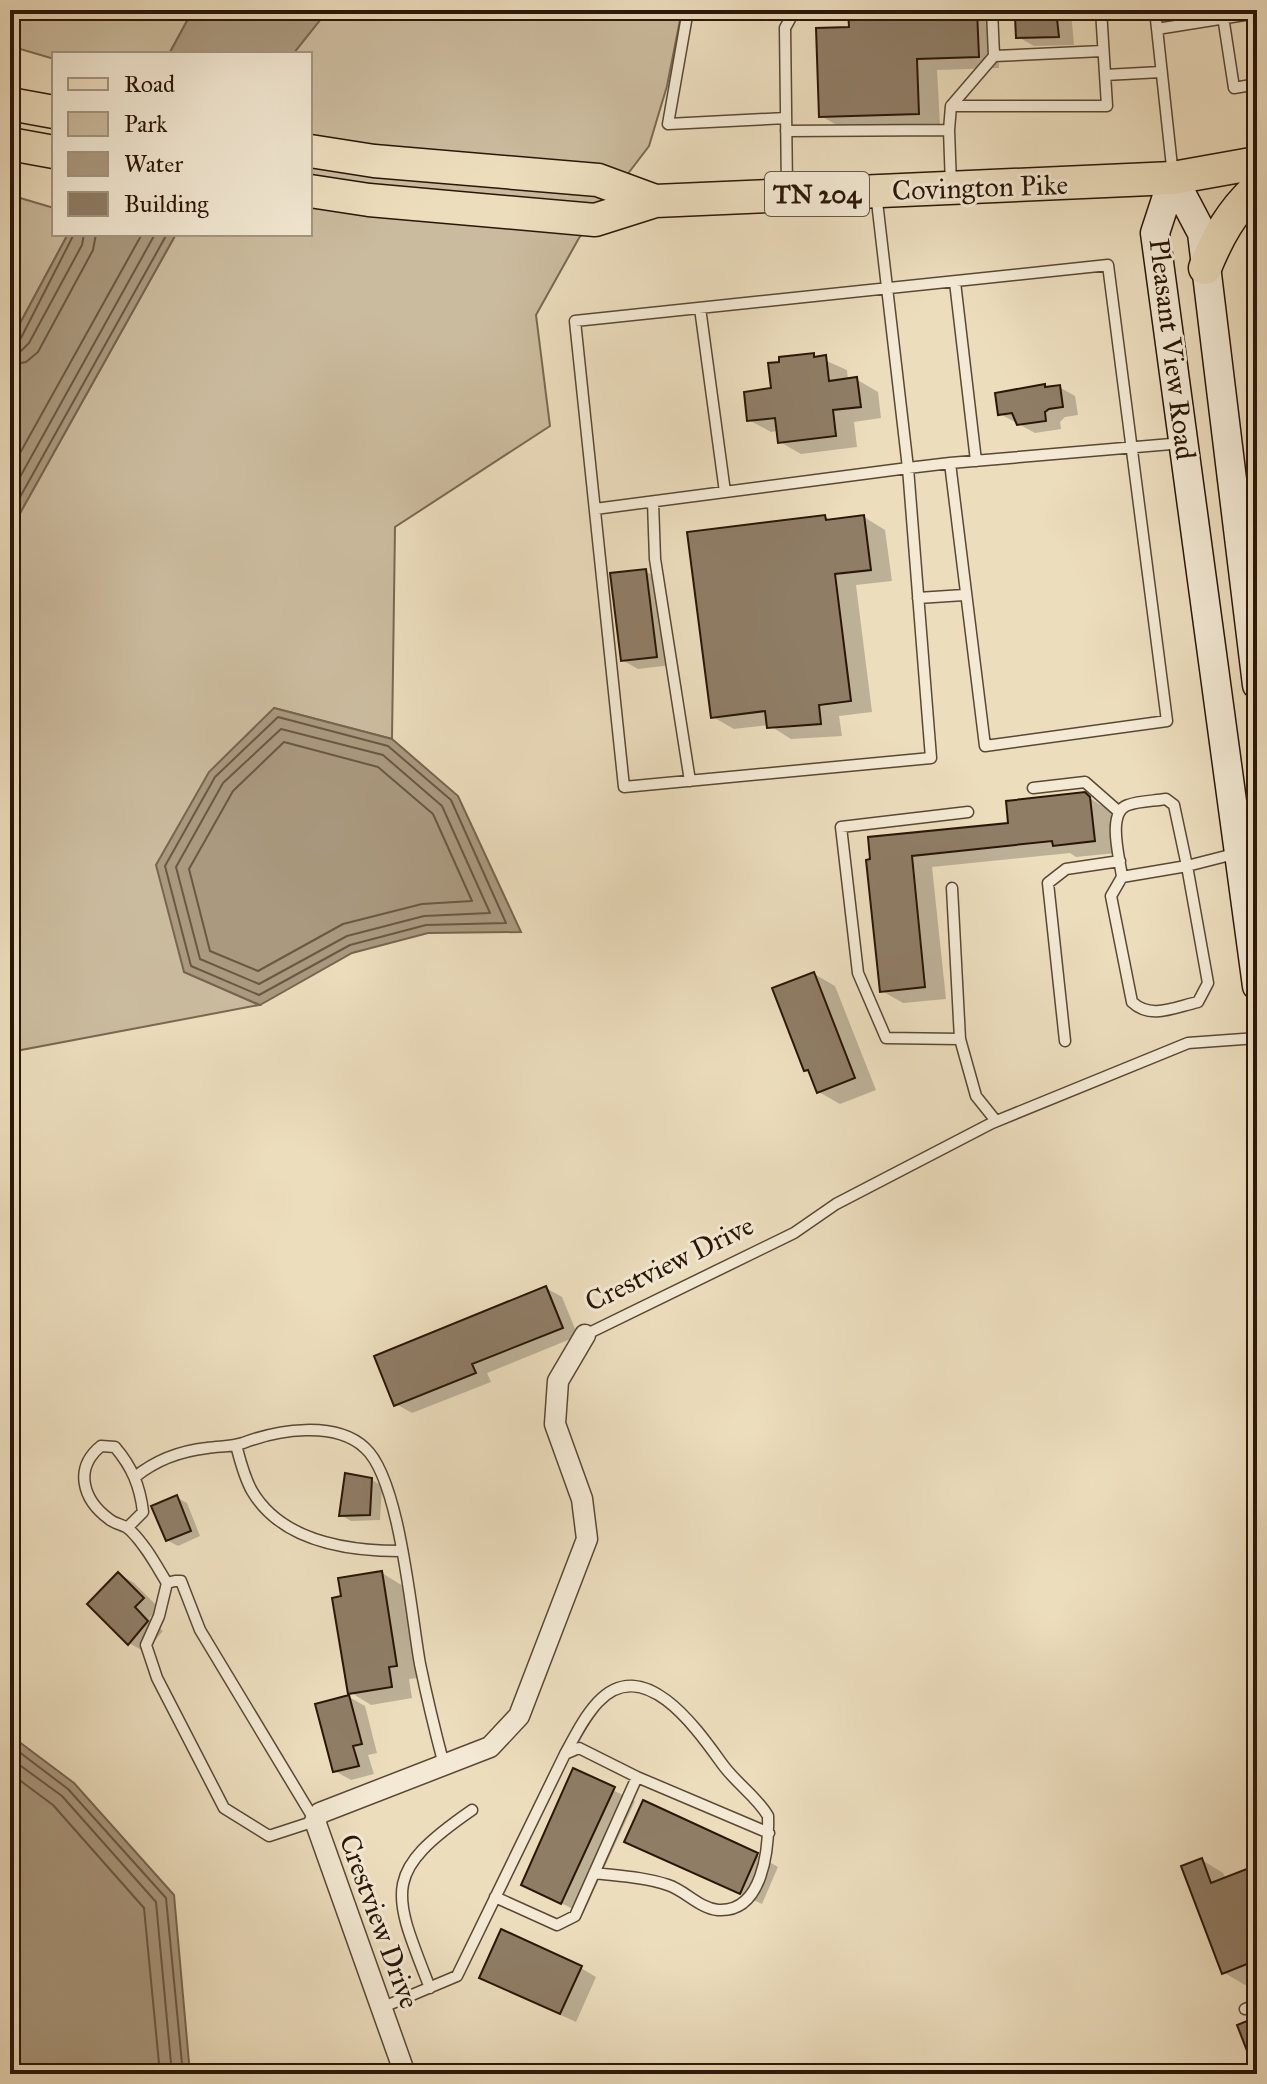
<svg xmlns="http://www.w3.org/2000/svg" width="1267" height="2084" viewBox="0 0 1267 2084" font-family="'IM FELL Great Primer',serif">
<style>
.green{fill:#cbbb9e;stroke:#7a6852;stroke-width:2}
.water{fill:#aa997f;stroke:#77654f;stroke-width:2}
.shadow{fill:#0003}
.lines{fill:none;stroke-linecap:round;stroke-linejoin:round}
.shore{stroke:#6a5843;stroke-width:2}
.building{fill:#8f7d66;stroke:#2a1607;stroke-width:2}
.service-casing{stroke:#5a4834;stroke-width:13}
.minor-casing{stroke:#5a4834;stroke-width:23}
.secondary-casing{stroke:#2a1607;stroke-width:31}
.primary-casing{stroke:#2a1607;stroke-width:35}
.service{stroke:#f3e9d4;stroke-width:10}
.minor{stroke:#f3e9d4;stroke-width:20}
.secondary{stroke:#f3e9d4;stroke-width:28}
.primary{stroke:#ecddbd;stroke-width:32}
.labels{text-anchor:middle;stroke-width:6;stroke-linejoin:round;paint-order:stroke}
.shield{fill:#f3e9d4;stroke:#654;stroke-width:2}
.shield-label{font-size:26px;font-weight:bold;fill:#2a1607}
.street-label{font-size:28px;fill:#2a1607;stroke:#f3e9d4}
</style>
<rect width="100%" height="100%" fill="#ecddbd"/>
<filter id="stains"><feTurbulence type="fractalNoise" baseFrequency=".0025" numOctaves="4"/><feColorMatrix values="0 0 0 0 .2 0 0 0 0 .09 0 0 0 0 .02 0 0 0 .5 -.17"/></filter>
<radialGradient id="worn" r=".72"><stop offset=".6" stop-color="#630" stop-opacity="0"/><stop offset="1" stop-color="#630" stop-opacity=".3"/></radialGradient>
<path class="green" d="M 10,10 L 193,10 L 169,54 L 54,54 L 54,59 L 10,46 Z
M 328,10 L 682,10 L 667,86 L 649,146 L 579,238 L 536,315 L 550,426 L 395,527 L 392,739 L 274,708 L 184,972 L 259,1005 L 16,1051 L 10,1060 L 10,531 L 176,234 L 310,234 L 310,54 L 293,54 Z
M 10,195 L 54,208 L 54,234 L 68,234 L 10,342 Z"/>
<path class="water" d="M 193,10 L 328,10 L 293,54 L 169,54 Z
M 68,234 L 176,234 L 10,531 L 10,342 Z
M 274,708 L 392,739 L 458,796 L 521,932 L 428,933 L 352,953 L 260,1005 L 184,972 L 156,865 L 209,772 Z
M 10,1735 L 74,1783 L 174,1895 L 190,2074 L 10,2074 Z"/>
<path class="shadow" d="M 850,10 L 997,10 L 999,68 L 937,70 L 940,125 L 842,128 L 821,116 L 851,29 Z
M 1020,10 L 1071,10 L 1074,45 L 1034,46 L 1018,37 Z
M 813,355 L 847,370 L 848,380 L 856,379 L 878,392 L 881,418 L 854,422 L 857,447 L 801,454 L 780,442 L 778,431 L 771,432 L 749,420 L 773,390 Z
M 1045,386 L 1059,387 L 1075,396 L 1078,415 L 1065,417 L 1060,422 L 1061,429 L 1035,433 L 1000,414 Z
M 825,517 L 832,521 L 864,517 L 885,530 L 892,581 L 856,585 L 872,712 L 839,716 L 842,736 L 791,739 L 769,725 L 734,729 L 713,717 Z
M 645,571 L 661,580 L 672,665 L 638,669 L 622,660 Z
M 1084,794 L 1111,812 L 1116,853 L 1076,857 L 1070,853 L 932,867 L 946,999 L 903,1003 L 882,991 L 868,861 L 1010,825 Z
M 814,974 L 835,986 L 876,1090 L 840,1104 L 819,1092 L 811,1073 L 806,1070 Z
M 546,1288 L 562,1297 L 578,1336 L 487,1373 L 491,1382 L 412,1413 L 396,1404 Z
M 372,1480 L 382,1486 L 380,1520 L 351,1521 L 341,1515 Z
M 176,1497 L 187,1503 L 200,1536 L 178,1546 L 167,1540 Z
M 382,1573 L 403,1586 L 418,1678 L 409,1679 L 412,1698 L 371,1705 L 350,1692 L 343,1598 Z
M 119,1574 L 134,1583 L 159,1608 L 149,1618 L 163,1631 L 145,1652 L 129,1643 Z
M 349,1697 L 365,1706 L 377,1753 L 368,1755 L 374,1774 L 351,1780 L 335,1771 Z
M 574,1771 L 635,1801 L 583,1914 L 523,1884 Z
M 627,1841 L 757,1855 L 778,1867 L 762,1904 Z
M 1202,1860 L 1223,1873 L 1226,1879 L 1257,1867 L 1257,1980 L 1245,1985 L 1223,1972 Z
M 581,1968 L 596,1977 L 576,2022 L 497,1986 Z"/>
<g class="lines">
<path class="shore" d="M 10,343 L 21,338 L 74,234
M 10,353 L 21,351 L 29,343 L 82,245 L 84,234
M 10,365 L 26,362 L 38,352 L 93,250 L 96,234
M 10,471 L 142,234
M 10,495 L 155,234
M 10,515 L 167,234
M 278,717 L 388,746 L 451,800 L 506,923 L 426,925 L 350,945 L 259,995 L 191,966 L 165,866 L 215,777 Z
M 281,729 L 383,755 L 442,806 L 490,913 L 424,916 L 347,936 L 259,984 L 200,959 L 176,867 L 223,783 Z
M 284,742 L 378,767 L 433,814 L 472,901 L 422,904 L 343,924 L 258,971 L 210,951 L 189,869 L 233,791 Z
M 10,1745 L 68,1789 L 166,1898 L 183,2074
M 10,1758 L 62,1796 L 156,1902 L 172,2074
M 10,1773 L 53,1805 L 144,1908 L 160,2074"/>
</g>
<path class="building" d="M 848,10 L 977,10 L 979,57 L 917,59 L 919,114 L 819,117 L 816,28 L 849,27 Z
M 1019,10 L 1056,10 L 1059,37 L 1016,38 L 1015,17 L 1020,17 Z
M 814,353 L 814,357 L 826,355 L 829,381 L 857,377 L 861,407 L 833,410 L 836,436 L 778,443 L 775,418 L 747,421 L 744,392 L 771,388 L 768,363 L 779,362 L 779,357 Z
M 1045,384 L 1045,387 L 1060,385 L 1063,407 L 1049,409 L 1045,412 L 1046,421 L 1017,425 L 1012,413 L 998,415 L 995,393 Z
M 825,515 L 826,520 L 864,515 L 871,570 L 835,574 L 851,701 L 819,705 L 821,724 L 767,728 L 765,711 L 711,718 L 687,532 Z
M 646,569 L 657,657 L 621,661 L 610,573 Z
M 1085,792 L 1090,797 L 1095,841 L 1053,846 L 1052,841 L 912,856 L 925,987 L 880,992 L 866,860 L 870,859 L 868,837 L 1008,823 L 1006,801 Z
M 814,972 L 855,1078 L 817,1093 L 808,1070 L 804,1071 L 772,988 Z
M 546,1286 L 563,1328 L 472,1364 L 476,1373 L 394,1406 L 374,1356 Z
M 345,1473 L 372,1478 L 370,1515 L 339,1516 Z
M 177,1495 L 191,1531 L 166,1541 L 151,1506 Z
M 382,1571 L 397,1666 L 389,1667 L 392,1687 L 348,1694 L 332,1598 L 341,1596 L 338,1578 Z
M 118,1572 L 144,1598 L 135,1607 L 148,1621 L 128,1645 L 87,1604 Z
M 349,1695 L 362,1744 L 353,1746 L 359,1766 L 333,1772 L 315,1704 Z
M 573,1768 L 615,1787 L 561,1904 L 521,1885 Z
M 643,1800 L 758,1853 L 740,1894 L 624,1842 Z
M 1202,1858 L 1211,1883 L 1257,1865 L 1257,1960 L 1222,1974 L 1181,1866 Z
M 501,1929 L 582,1966 L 560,2014 L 479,1978 Z
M 1257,2017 L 1257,2073 L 1256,2074 L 1237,2025 Z"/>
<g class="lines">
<defs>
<path id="service" d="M 688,10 L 668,124 L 786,118
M 1155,10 L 1173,176
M 1222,10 L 1234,88 L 1257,84
M 1157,29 L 1257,13
M 994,56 L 1103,51
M 1105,75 L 1161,72
M 951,106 L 994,56 L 992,10
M 949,130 L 951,106 L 1107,106 L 1101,10
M 786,131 L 949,130 L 951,185
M 787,190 L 785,28 L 795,10
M 955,282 L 976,461
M 700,308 L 725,492
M 950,463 L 1183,443
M 653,502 L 655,559 L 690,781
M 595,509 L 908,468 L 950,463 L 985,746 L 1167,721 L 1108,265 L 575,321 C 591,476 608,632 624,787 L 931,758 L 908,468 L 876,193
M 918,598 L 964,595
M 1033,788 L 1085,782 L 1118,811
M 1122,877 L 1111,896 L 1132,1002 C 1151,1020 1175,1007 1198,1002 L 1208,983 L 1187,866 L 1122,877 C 1120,859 1106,812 1128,805 C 1139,801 1154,801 1166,799 L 1174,805 L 1187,866 L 1238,853
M 952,888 L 960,1039 L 976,1096 L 996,1121
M 960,1039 L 886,1038 L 858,973 L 841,827 L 968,812
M 1065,1041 L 1048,883 L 1066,869 L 1120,861
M 585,1335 L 794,1233 L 836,1204 L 992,1123 L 1188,1043 L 1257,1038
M 236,1445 C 240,1460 244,1477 252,1491 C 282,1542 348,1551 400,1551
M 135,1477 C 156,1460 180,1451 207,1448 C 220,1446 231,1447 243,1443 C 277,1430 335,1420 365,1448 C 400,1479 411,1615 420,1664 C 427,1698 435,1731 444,1765
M 128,1527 L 143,1512 C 140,1486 132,1467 115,1447 L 101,1446 C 74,1468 82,1499 109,1519 C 116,1525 125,1524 131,1531 C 146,1546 156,1565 167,1583
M 175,1581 L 181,1581 L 200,1630 L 315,1821 L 269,1836 L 224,1808 L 157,1678 L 146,1645 L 159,1616 L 167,1583 Z
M 565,1754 C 575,1736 584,1717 598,1702 C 645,1652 699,1732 723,1765 C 737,1784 757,1797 768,1816 C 769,1849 763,1913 718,1910 C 699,1908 686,1891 668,1885 C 644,1877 619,1876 594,1873
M 495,1897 L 557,1925 L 575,1916 L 637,1777
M 430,1988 C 392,1891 381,1873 472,1810
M 381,2008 L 457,1976 L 565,1754 L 579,1748 L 637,1777 L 769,1833
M 1245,2009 L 1257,2004"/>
<path id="minor" d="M 405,2074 L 315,1821 L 320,1813 L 490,1747 L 519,1716 L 587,1539 L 582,1499 L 555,1424 L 558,1381 L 585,1335"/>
<path id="secondary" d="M 1173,178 L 1155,233 L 1257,986
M 1173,178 L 1202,233 L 1257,685"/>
<path id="primary" d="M 10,104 L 54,112
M 10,144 L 54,152
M 310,151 L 374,161 L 598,180 L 655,201
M 310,191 L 369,200 L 595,220 L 655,201 L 1173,178 L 1257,163
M 1205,268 C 1218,236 1231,212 1257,188"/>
</defs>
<use href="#service" class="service-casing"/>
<use href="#minor" class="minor-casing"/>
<use href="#secondary" class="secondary-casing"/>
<use href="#primary" class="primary-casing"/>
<use href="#service" class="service"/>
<use href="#minor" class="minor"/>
<use href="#secondary" class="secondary"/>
<use href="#primary" class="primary"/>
</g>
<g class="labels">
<rect class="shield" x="765" y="172" width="104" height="44" rx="6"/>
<g class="shield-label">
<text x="817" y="203">TN 204</text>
</g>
<g class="street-label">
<text transform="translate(980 187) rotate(-2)" y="10">Covington Pike</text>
<text transform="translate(1173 349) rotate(83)" y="10">Pleasant View Road</text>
<text transform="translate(669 1263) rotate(-26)" y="10">Crestview Drive</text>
<text transform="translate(380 1921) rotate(70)" y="10">Crestview Drive</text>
</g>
</g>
<rect width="1267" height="2084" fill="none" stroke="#ecddbd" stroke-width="40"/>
<rect x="12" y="12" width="1243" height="2060" fill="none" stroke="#2a1607" stroke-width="4"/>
<rect x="20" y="20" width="1227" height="2044" fill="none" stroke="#2a1607" stroke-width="2"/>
<rect x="52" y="52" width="260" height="184" fill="#f3e9d4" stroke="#a39582" stroke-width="2"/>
<rect x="68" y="78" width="40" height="12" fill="#ecddbd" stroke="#a39582" stroke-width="2"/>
<text x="124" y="92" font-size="24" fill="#2a1607">Road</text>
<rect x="68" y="112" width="40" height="24" fill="#cbbb9e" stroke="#a39582" stroke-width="2"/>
<text x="124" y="132" font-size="24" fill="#2a1607">Park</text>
<rect x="68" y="152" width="40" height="24" fill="#aa997f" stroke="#a39582" stroke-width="2"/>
<text x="124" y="172" font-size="24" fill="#2a1607">Water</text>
<rect x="68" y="192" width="40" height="24" fill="#8f7d66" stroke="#a39582" stroke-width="2"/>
<text x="124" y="212" font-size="24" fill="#2a1607">Building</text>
<rect width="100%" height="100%" filter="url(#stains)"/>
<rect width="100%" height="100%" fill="url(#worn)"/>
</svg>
